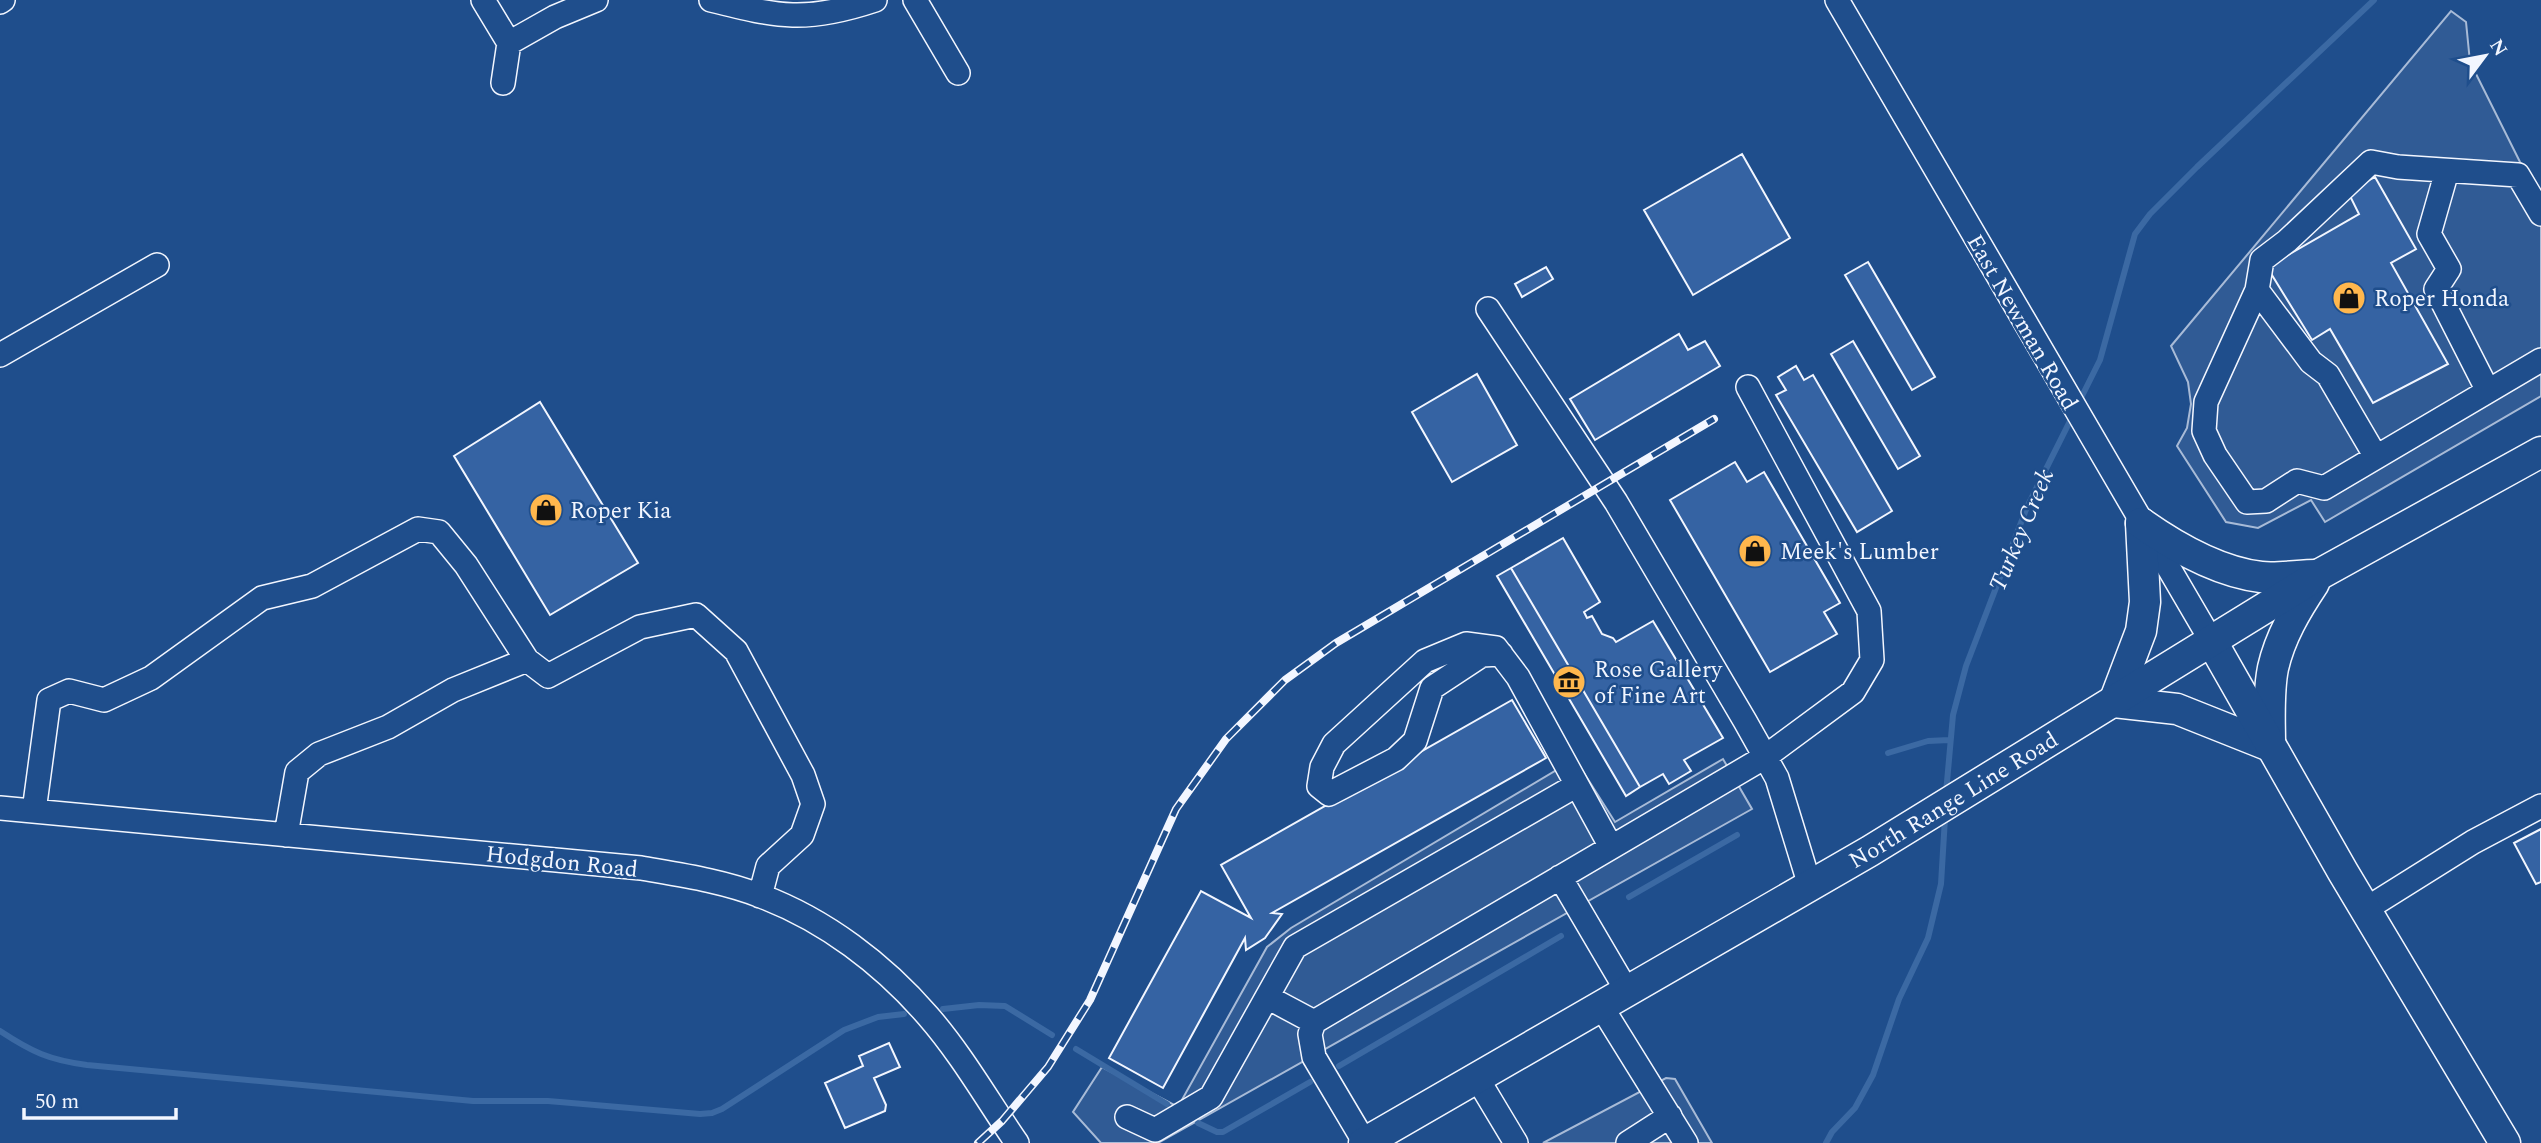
<svg xmlns="http://www.w3.org/2000/svg" width="2541" height="1143" viewBox="0 0 2541 1143" font-family="Spectral,serif">
<style>
.parking{fill:#305b95;stroke:#a8bbd7;stroke-width:2}
.lines{fill:none;stroke-linecap:round;stroke-linejoin:round}
.stream{stroke:#3b69a3;stroke-width:6}
.building{fill:#3563a3;stroke:#f2f6ff;stroke-width:2}
.minor-casing{stroke:#f2f6ff;stroke-width:26}
.major-casing{stroke:#f2f6ff;stroke-width:33}
.minor{stroke:#1f4e8c;stroke-width:23}
.major{stroke:#1f4e8c;stroke-width:30}
.rail-casing{stroke:#f2f6ff;stroke-width:8}
.rail{stroke:#1f4e8c;stroke-width:5;stroke-dasharray:16;stroke-linecap:butt}
.labels{text-anchor:middle;stroke-width:5;stroke-linejoin:round;paint-order:stroke}
.poi-label{font-size:23px;fill:#f2f6ff;stroke:#1f4e8c;text-anchor:start}
.street-label{font-size:23px;fill:#f2f6ff;stroke:#1f4e8c}
.water-label{font-size:24px;font-style:italic;fill:#f2f6ff;stroke:#1f4e8c}
</style>
<rect width="100%" height="100%" fill="#1f4e8c"/>
<path class="parking" d="M 2451,11 L 2466,22 L 2470,62 L 2520,162 L 2541,194 L 2541,396 L 2325,522 L 2311,500 L 2258,528 L 2226,522 L 2177,446 L 2187,428 L 2191,404 L 2188,382 L 2171,346 Z
M 1575,759 L 1615,822 L 1723,759 L 1752,809 L 1158,1143 L 1101,1143 L 1073,1112 L 1102,1067 L 1178,1107 L 1267,947 L 1291,928 Z
M 1666,1078 L 1675,1079 L 1712,1143 L 1543,1143 Z"/>
<g class="lines">
<path class="stream" d="M 2079,402 L 2100,360 L 2135,234 L 2150,214 L 2197,167 L 2374,0
M 1888,753 L 1928,741 L 1949,740
M 1946,793 L 1953,715 L 1966,666 L 2027,507 L 2073,415
M 1629,897 L 1737,835
M 943,1009 L 979,1005 L 1005,1006 L 1052,1035
M 0,1031 C 32,1052 49,1060 87,1065 L 473,1101 L 548,1101 L 700,1114 L 712,1113 L 722,1109 L 844,1030 L 878,1017 L 904,1014
M 1076,1049 L 1167,1104
M 1339,1066 L 1561,936
M 1198,1123 L 1217,1132 L 1223,1132 L 1310,1082
M 1826,1143 L 1832,1132 L 1855,1108 L 1873,1075 L 1899,999 L 1928,938 L 1941,884 L 1945,818"/>
</g>
<path class="building" d="M 1742,154 L 1790,238 L 1693,295 L 1644,210 Z
M 2375,177 L 2416,249 L 2391,263 L 2448,364 L 2373,403 L 2330,329 L 2312,340 L 2267,267 L 2359,214 L 2348,192 Z
M 1868,262 L 1935,377 L 1912,390 L 1845,275 Z
M 1546,267 L 1553,279 L 1522,297 L 1515,284 Z
M 1679,334 L 1688,350 L 1705,341 L 1720,366 L 1595,440 L 1570,399 Z
M 1853,341 L 1920,456 L 1898,469 L 1831,354 Z
M 1796,366 L 1804,380 L 1813,375 L 1892,511 L 1857,532 L 1776,395 L 1786,390 L 1778,377 Z
M 1477,374 L 1517,445 L 1452,482 L 1412,412 Z
M 540,402 L 638,563 L 550,615 L 454,456 Z
M 1735,462 L 1747,482 L 1764,472 L 1840,603 L 1824,612 L 1837,634 L 1770,672 L 1670,500 Z
M 1563,538 L 1600,602 L 1584,612 L 1587,618 L 1592,616 L 1602,634 L 1613,638 L 1616,642 L 1653,621 L 1723,738 L 1684,760 L 1691,771 L 1669,784 L 1663,774 L 1640,787 L 1511,568 Z
M 1511,568 L 1640,787 L 1626,796 L 1497,576 Z
M 1512,700 L 1546,758 L 1272,913 L 1282,914 L 1265,938 L 1246,950 L 1245,938 L 1163,1088 L 1109,1058 L 1201,891 L 1251,918 L 1221,865 Z
M 2541,829 L 2541,882 L 2536,884 L 2514,843 Z
M 889,1043 L 900,1067 L 874,1078 L 886,1105 L 885,1111 L 845,1128 L 825,1083 L 863,1066 L 859,1056 Z"/>
<g class="lines">
<defs>
<path id="minor" d="M 483,0 L 509,43
M 711,0 C 779,17 806,23 875,0
M 915,0 L 958,73
M 1837,0 L 2212,642
M 0,2 L 3,0
M 503,83 L 509,43 L 555,17 L 596,0
M 2447,171 L 2429,234 L 2449,269 L 2436,289 L 2488,391
M 2541,214 L 2518,175 L 2398,167 L 2371,162 L 2287,241 L 2262,260 L 2257,290 L 2206,402 L 2204,431 L 2215,455 L 2247,502 L 2266,501 L 2297,481 L 2324,488 L 2541,360
M 2257,290 L 2311,362 L 2328,375 L 2376,457
M 1488,309 L 1616,502 L 1745,721 L 1777,778 L 1810,886
M 0,355 L 157,265
M 1501,654 L 1482,655 L 1432,688 L 1415,741 L 1396,759 L 1329,794 L 1319,786 L 1322,767 L 1334,744 L 1425,661 L 1466,644 L 1496,648 L 1518,677 L 1611,847
M 0,808 L 641,868 C 681,875 723,881 761,896 C 825,920 883,964 928,1016 C 962,1055 988,1101 1017,1143
M 34,811 L 49,700 L 69,691 L 104,700 L 151,678 L 262,598 L 312,586 L 418,529 L 439,532 L 466,565 L 527,660 L 548,676 L 640,627 L 696,615 L 736,651 L 803,775 L 813,804 L 802,835 L 768,866 L 760,896
M 286,835 L 297,772 L 319,754 L 388,727 L 453,690 L 527,660
M 1560,877 L 1627,991
M 2366,909 L 2473,842 L 2541,806
M 1267,997 L 1314,1022
M 1601,1006 L 1686,1143
M 1477,1078 L 1516,1143
M 1127,1117 L 1155,1130 L 1211,1097 L 1295,947 L 1577,785
M 1365,1143 L 1314,1057 L 1310,1034 L 1314,1022 L 1765,757 L 1853,692 L 1872,660 L 1869,611 L 1748,387
M 1628,1143 L 1670,1116"/>
<g id="major">
<path d="M 2141,523 L 2145,602 L 2141,631 L 2114,702 L 2177,709 L 2270,746 C 2270,720 2268,693 2273,668 C 2280,637 2296,610 2314,583"/>
<path d="M 2141,523 C 2175,547 2218,572 2261,577 C 2278,579 2299,575 2316,575"/>
<path d="M 2212,642 L 2343,872 L 2505,1143"/>
<path id="s1" d="M 1364,1143 L 1870,851 L 2320,574 L 2541,452"/>
</g>
</defs>
<use href="#minor" class="minor-casing"/>
<use href="#major" class="major-casing"/>
<use href="#minor" class="minor"/>
<use href="#major" class="major"/>
<defs>
<path id="rail" d="M 978,1143 L 1002,1121 L 1048,1067 L 1090,1000 L 1176,809 L 1226,739 L 1285,680 L 1336,643 L 1714,419"/>
</defs>
<use href="#rail" class="rail-casing"/>
<use href="#rail" class="rail"/>
</g>
<defs>
<symbol id="shop-disc" viewBox="-11 -11 22 22"><circle r="9.5" fill="#ffb74d" stroke="#1f4e8c"/><path d="M-5-2.5h2.3a2.7 3.5 0 0 1 5.4 0H5L5.5 6h-11ZM-1.5-2.5h3a1.5 2.3 0 0 0-3 0Z" fill="#111"/></symbol>
<symbol id="museum-disc" viewBox="-11 -11 22 22"><circle r="9.5" fill="#ffb74d" stroke="#1f4e8c"/><path d="M0-6L6-3V-2H-6V-3ZM-5-1h2V3h-2ZM-1-1h2V3h-2ZM3-1h2V3H3ZM-6 4H6V6H-6Z" fill="#111"/></symbol>
</defs>
<g fill-rule="evenodd">
<use href="#shop-disc" x="2330" y="279" width="38" height="38"/>
<use href="#shop-disc" x="527" y="491" width="38" height="38"/>
<use href="#shop-disc" x="1736" y="532" width="38" height="38"/>
<use href="#museum-disc" x="1550" y="663" width="38" height="38"/>
</g>
<g class="labels">
<g class="poi-label">
<text x="2374" y="306">Roper Honda</text>
<text x="570" y="518">Roper Kia</text>
<text x="1780" y="559">Meek's Lumber</text>
<text x="1594" y="677">Rose Gallery<tspan x="1594" dy="26">of Fine Art</tspan></text>
</g>
<g class="street-label">
<text transform="translate(2023 322) rotate(60)" y="8">East Newman Road</text>
<text dy="8" stroke="none"><textPath href="#s1" startOffset="682">North Range Line Road</textPath></text>
<text transform="translate(562 861) rotate(6)" y="8">Hodgdon Road</text>
</g>
<g class="water-label">
<text transform="translate(2021 530) rotate(-67)" y="8">Turkey Creek</text>
</g>
</g>
<g transform="translate(2485 56) rotate(58)" stroke="#1f4e8c" stroke-width="5" paint-order="stroke">
<path d="M0-5L12 26L0 18L-12 26Z" fill="#f2f6ff"/>
<text y="-10" font-size="19" font-weight="bold" text-anchor="middle" fill="#f2f6ff">N</text>
</g>
<path d="M24 1108v10h152v-10" fill="none" stroke="#f2f6ff" stroke-width="3.5"/>
<text x="35" y="1108" font-size="21" fill="#f2f6ff" stroke="#1f4e8c" stroke-width="5" paint-order="stroke">50 m</text>
</svg>
